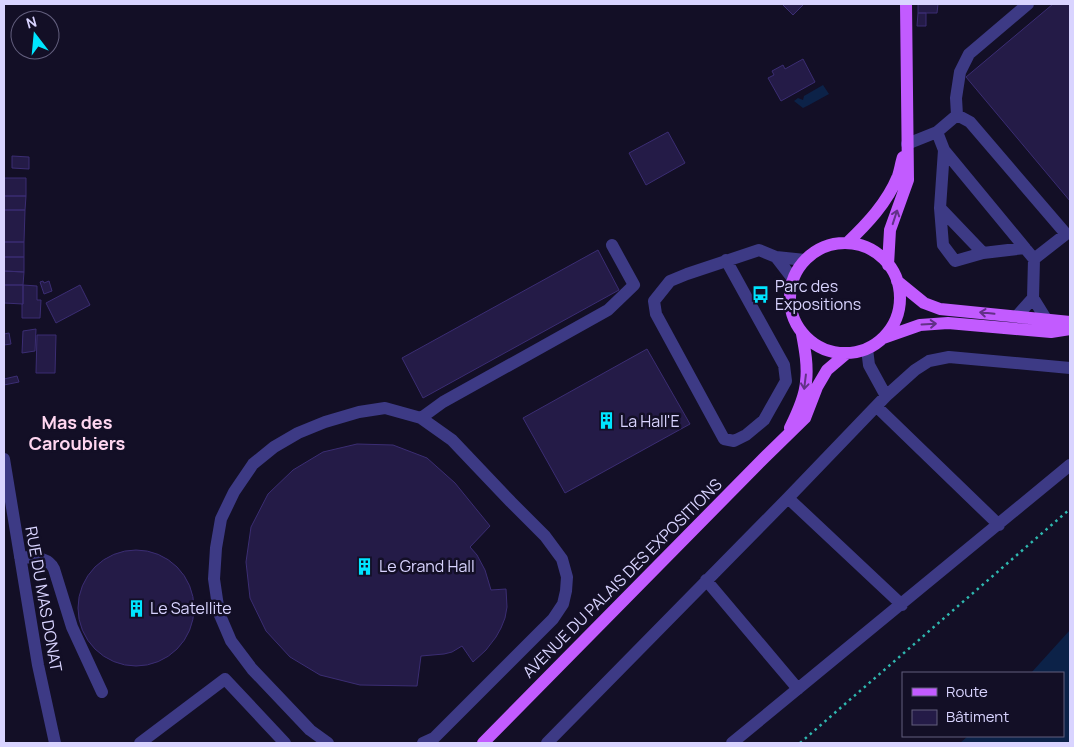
<svg xmlns="http://www.w3.org/2000/svg" width="1074" height="747" viewBox="0 0 1074 747" font-family="Manrope,sans-serif">
<style>
.water{fill:#0c2248}
.building{fill:#241b47;stroke:#3b2d73}
.lines{fill:none;stroke-linecap:round;stroke-linejoin:round}
.path{stroke:#2fb8b0;stroke-width:2.5;stroke-dasharray:2.5 4;stroke-linecap:butt}
.minor{stroke:#3d3a85;stroke-width:12}
.major{stroke:#c25bff;stroke-width:12}
.oneway{stroke:#623188}
.labels{text-anchor:middle;stroke-width:5;stroke-linejoin:round;paint-order:stroke}
.poi-label{font-size:16px;fill:#d9d4ff;stroke:#130f26;text-anchor:start}
.street-label{font-size:16px;fill:#d9d4ff;stroke:#130f26}
.neighbourhood-label{font-size:18px;font-weight:bold;fill:#ffd6f0;stroke:#130f26}
</style>
<rect width="100%" height="100%" fill="#130f26"/>
<path class="water" d="M 823,85 L 829,94 L 809,105 L 803,108 L 794,101 L 798,98 L 803,100 L 804,96 Z
M 1070,630 L 1070,743 L 960,743 L 968,736 L 1063,736 L 1063,673 L 1031,673 Z"/>
<path class="building" d="M 782,4 L 804,4 L 793,15 Z
M 918,4 L 938,4 L 937,13 L 918,13 Z
M 1053,4 L 1070,4 L 1070,201 L 966,77 Z
M 918,13 L 926,13 L 926,26 L 917,26 Z
M 803,59 L 815,82 L 781,101 L 768,78 L 774,75 L 772,71 L 783,65 L 785,69 Z
M 668,132 L 685,163 L 646,185 L 629,153 Z
M 12,156 L 29,157 L 29,169 L 12,168 Z
M 4,178 L 26,178 L 26,196 L 4,196 Z
M 4,196 L 26,196 L 25,210 L 4,210 Z
M 4,210 L 25,210 L 24,242 L 4,242 Z
M 4,242 L 24,242 L 24,257 L 4,257 Z
M 598,250 L 619,290 L 423,398 L 402,358 Z
M 4,257 L 24,257 L 24,272 L 4,271 Z
M 4,271 L 24,272 L 23,285 L 4,285 Z
M 43,281 L 44,283 L 49,281 L 52,291 L 44,294 L 40,282 Z
M 4,285 L 23,285 L 23,304 L 4,303 Z
M 23,285 L 37,286 L 37,300 L 41,300 L 40,318 L 22,318 L 22,304 L 23,304 Z
M 80,285 L 90,305 L 56,323 L 46,303 Z
M 36,329 L 35,351 L 22,353 L 23,331 Z
M 9,333 L 11,344 L 4,345 L 4,334 Z
M 37,335 L 56,335 L 55,373 L 36,373 Z
M 647,349 L 690,424 L 565,493 L 523,418 Z
M 17,376 L 19,382 L 4,385 L 4,379 Z
M 357,444 L 393,445 L 427,458 L 455,483 L 490,526 L 470,547 L 477,555 L 485,570 L 491,590 L 506,589 L 507,607 L 505,618 L 501,628 L 496,637 L 486,650 L 473,662 L 462,646 L 452,652 L 444,654 L 421,656 L 417,686 L 360,685 L 320,675 L 290,657 L 266,631 L 250,598 L 246,562 L 251,527 L 268,494 L 293,470 L 323,452 Z
M78 608a58 58 0 1 1 116 0a58 58 0 1 1-116 0Z"/>
<g class="lines">
<path class="path" d="M 800,743 L 1070,509"/>
<path class="minor" d="M 957,115 L 956,98 L 960,72 L 969,54 L 1028,4
M 937,132 L 944,150 L 1034,259 L 1066,234 L 970,122 L 957,115
M 907,144 L 937,132 L 957,115
M 944,150 L 940,208 L 983,253
M 940,208 L 943,245 L 955,261 L 983,253 L 1025,248
M 1034,259 L 1033,298 L 1046,319
M 726,260 L 784,365 L 786,381 L 764,420 L 746,435 L 734,441 L 724,439 L 656,314 L 654,301 L 670,281 L 687,274 L 759,250 L 776,257
M 793,279 L 776,257 L 805,260
M 1017,316 L 1033,298
M 867,349 L 869,365 L 886,396
M 877,407 L 999,525
M 421,418 L 443,402 L 608,310 L 634,285 L 612,245
M 4,459 L 38,665 L 55,743
M 788,498 L 902,605
M 20,557 C 32,558 48,556 54,569 L 72,627 L 102,692
M 706,580 L 798,689
M 140,743 L 225,679 L 285,743
M 328,743 L 310,730 L 252,669 L 231,641 L 219,613 L 214,579 L 216,548 L 221,519 L 234,492 L 253,464 L 274,447 L 298,433 L 325,422 L 359,412 L 385,408 L 421,418 L 452,440 L 511,502 L 545,536 L 562,559 L 567,577 L 566,591 L 563,604 L 553,619 L 434,738 L 423,743
M 547,743 L 788,498 L 886,396 L 915,370 L 929,361 L 949,357 L 1070,368
M 732,743 L 1070,465"/>
<path class="major" d="M 847,243 C 867,224 887,203 898,176 C 900,170 901,163 903,157
M790 298a55 55 0 1 1 110 0a55 55 0 1 1-110 0Z
M 888,265 L 890,230 L 908,180 L 906,4
M 897,281 L 924,303 L 940,309 L 1070,322
M 883,338 L 920,325 L 948,323 L 1051,332 L 1070,329
M 790,428 C 797,414 805,397 806,382 C 808,366 805,350 802,334
M 483,743 L 764,458 L 805,418 L 817,387 L 827,370 L 847,353"/>
</g>
<defs><path id="oneway-shaft" d="M-6 0H5M1.5-3L5.5 0L1.5 3" fill="none" stroke-width="1.6" stroke-linecap="round" stroke-linejoin="round" transform="scale(1.25)"/></defs>
<g class="oneway">
<use href="#oneway-shaft" transform="translate(895 217) rotate(-72)"/>
<use href="#oneway-shaft" transform="translate(987 313) rotate(-174)"/>
<use href="#oneway-shaft" transform="translate(929 324) rotate(-3)"/>
<use href="#oneway-shaft" transform="translate(805 382) rotate(97)"/>
</g>
<defs>
<symbol id="bus-bare" viewBox="-9 -9 18 18"><path d="M-5-6H5V4H4V6H2V4H-2V6H-4V4H-5ZM-3.5-4V0h7V-4ZM-3.5 1.2v1.5H-2V1.2ZM2 1.2v1.5H3.5V1.2Z" fill="#00e5ff" stroke="#130f26" stroke-width="2.5" paint-order="stroke"/></symbol>
<symbol id="building-bare" viewBox="-9 -9 18 18"><path d="M-4-6H4V6H1V3H-1V6H-4ZM-2.5-4.3h1.7v1.8h-1.7ZM.8-4.3h1.7v1.8H.8ZM-2.5-1h1.7V.8h-1.7ZM.8-1h1.7V.8H.8Z" fill="#00e5ff" stroke="#130f26" stroke-width="2.5" paint-order="stroke"/></symbol>
</defs>
<g fill-rule="evenodd">
<use href="#bus-bare" x="748" y="282" width="25" height="25"/>
<use href="#building-bare" x="594" y="408" width="25" height="25"/>
<use href="#building-bare" x="352" y="554" width="25" height="25"/>
<use href="#building-bare" x="124" y="596" width="25" height="25"/>
</g>
<g class="labels">
<g class="poi-label">
<text x="775" y="292">Parc des<tspan x="775" dy="18">Expositions</tspan></text>
<text x="620" y="427">La Hall'E</text>
<text x="379" y="572">Le Grand Hall</text>
<text x="150" y="614">Le Satellite</text>
</g>
<g class="street-label">
<text transform="translate(622 578) rotate(-45)" y="6">AVENUE DU PALAIS DES EXPOSITIONS</text>
<text transform="translate(44 599) rotate(80)" y="6">RUE DU MAS DONAT</text>
</g>
<g class="neighbourhood-label">
<text x="77" y="429">Mas des<tspan x="77" dy="21">Caroubiers</tspan></text>
</g>
</g>
<rect width="1074" height="747" fill="none" stroke="#d9d4ff" stroke-width="10"/>
<rect x="902" y="672" width="162" height="65" fill="#130f26" stroke="#625e7d"/>
<rect x="912" y="688" width="25" height="8" fill="#c25bff" stroke="#625e7d"/>
<text x="946" y="697" font-size="15" fill="#d9d4ff">Route</text>
<rect x="912" y="710" width="25" height="15" fill="#241b47" stroke="#625e7d"/>
<text x="946" y="722" font-size="15" fill="#d9d4ff">Bâtiment</text>
<g transform="translate(35 35) rotate(344)"><circle r="24" fill="#130f26" stroke="#625e7d"/>
<path d="M0-4L9 19L0 12L-9 19Z" fill="#00e5ff"/>
<text y="-8" font-size="14" font-weight="bold" text-anchor="middle" fill="#d9d4ff">N</text>
</g>
</svg>
